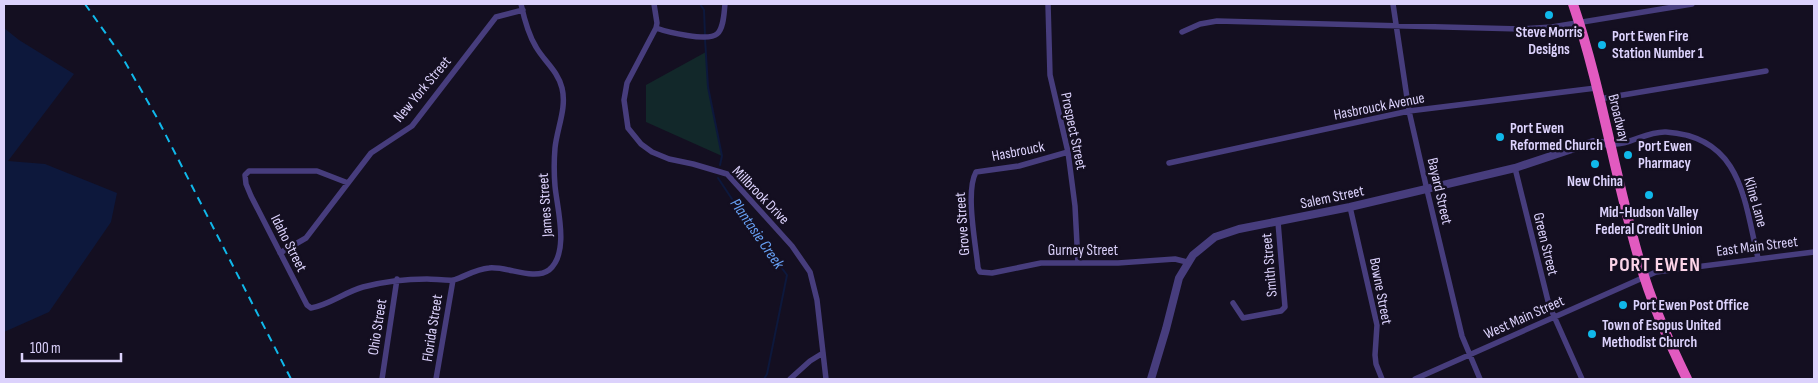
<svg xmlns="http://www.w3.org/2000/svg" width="1818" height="383" viewBox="0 0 1818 383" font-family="'Sofia Sans Condensed',sans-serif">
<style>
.green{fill:#12282a}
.water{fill:#0d183c}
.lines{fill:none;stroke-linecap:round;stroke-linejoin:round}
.stream{stroke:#0d183c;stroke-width:2}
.minor{stroke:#473d7d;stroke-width:5.5}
.tertiary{stroke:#473d7d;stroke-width:8}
.trunk{stroke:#e25ac0;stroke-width:10}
.rail{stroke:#10b8ea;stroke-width:2;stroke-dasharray:8 6;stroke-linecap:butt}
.poi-dot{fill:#10b8ea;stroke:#140f21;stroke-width:2}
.labels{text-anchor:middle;stroke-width:5;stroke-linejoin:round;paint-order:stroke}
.poi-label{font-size:15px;font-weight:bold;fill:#dcd2fc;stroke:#140f21;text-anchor:start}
.street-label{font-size:15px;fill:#dcd2fc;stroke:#140f21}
.water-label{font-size:16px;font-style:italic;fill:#67a1f5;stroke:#140f21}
.district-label{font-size:20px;font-weight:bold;letter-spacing:1px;fill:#fcd4e8;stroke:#140f21}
</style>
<rect width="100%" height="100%" fill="#140f21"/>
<path class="green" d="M 706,52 L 708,87 L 722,156 L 646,122 L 646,85 Z"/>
<path class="water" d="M 4,28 L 19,40 L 74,74 L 8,161 L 45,164 L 117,193 L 111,222 L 49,312 L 4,332 Z"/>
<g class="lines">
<path class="stream" d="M 700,4 L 704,10 L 705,35
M 705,39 L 708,87 L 722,156 L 720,165
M 718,178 L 748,223 L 787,275 L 767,374 L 764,379"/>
<path class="minor" d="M 654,4 L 657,23 L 656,28 L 627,83 L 624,100 L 628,128 L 641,144 L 652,152 L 669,159 L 693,164 L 727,174 L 792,246 L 810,272 L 817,300 L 826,379
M 1048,4 L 1050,75 L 1068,152 L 1075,206 L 1078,263
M 1393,4 L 1409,111 L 1427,190 L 1462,336 L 1480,379
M 656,28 C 667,32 708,42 717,34 C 724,28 724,12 725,4
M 1182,32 L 1200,24 L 1217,21 L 1521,29 L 1552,27 L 1692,4
M 1599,99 L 1766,71
M 1610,144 C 1629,146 1646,131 1666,132 C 1742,137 1744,200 1758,258
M 1068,152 L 1019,166 L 976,172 C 965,192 976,245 978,268 L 980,272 L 992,273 L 1041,263 L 1118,263 L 1175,259 L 1187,262
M 1169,163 L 1409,111 L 1596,88
M 1515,168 L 1549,305 L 1582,379
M 348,183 L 317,171 L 249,171 L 245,175 L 246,184 L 251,196 L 307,305 L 311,308 C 329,305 345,292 363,287 C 386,281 404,279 427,279 C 434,279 449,281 454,280 C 466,276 476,269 489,268 C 507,266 534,281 549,270 C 570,253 557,208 555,186 C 554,174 554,160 555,148 C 557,128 567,108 562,88 C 558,71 544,61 536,47 C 528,34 524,18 521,4
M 1350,207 L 1377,325 L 1375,355 L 1376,364 L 1382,379
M 280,253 L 306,238 L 371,153 L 412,126 L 496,17 L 523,10
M 1233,303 L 1243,318 L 1281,311 L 1285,307 L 1278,222
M 382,379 L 397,279
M 436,379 L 453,280
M 790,379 L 810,361 L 823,353
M 1415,379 L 1656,272 L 1814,252"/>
<path class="tertiary" d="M 1151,379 L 1166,329 L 1179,278 L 1193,255 L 1215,237 L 1239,229 L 1350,207 L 1515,168 L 1593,142 L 1610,144"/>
<path class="trunk" d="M 1573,4 C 1602,89 1615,180 1641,266 C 1652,305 1669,342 1687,379"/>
<path class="rail" d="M 85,4 L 121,55 L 156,116 L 291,379"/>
</g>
<g class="poi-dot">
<circle cx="1549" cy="15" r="5"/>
<circle cx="1602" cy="45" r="5"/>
<circle cx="1500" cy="137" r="5"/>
<circle cx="1628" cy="155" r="5"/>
<circle cx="1595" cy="164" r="5"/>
<circle cx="1649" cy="195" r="5"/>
<circle cx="1623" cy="305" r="5"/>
<circle cx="1592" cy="334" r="5"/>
</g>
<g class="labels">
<g class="poi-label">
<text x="1549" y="37" text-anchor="middle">Steve Morris<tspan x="1549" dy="17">Designs</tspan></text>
<text x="1612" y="41">Port Ewen Fire<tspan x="1612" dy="17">Station Number 1</tspan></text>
<text x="1510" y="133">Port Ewen<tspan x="1510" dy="17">Reformed Church</tspan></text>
<text x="1638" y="151">Port Ewen<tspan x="1638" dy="17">Pharmacy</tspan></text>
<text x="1595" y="186" text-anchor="middle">New China</text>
<text x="1649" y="217" text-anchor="middle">Mid-Hudson Valley<tspan x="1649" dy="17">Federal Credit Union</tspan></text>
<text x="1633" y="310">Port Ewen Post Office</text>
<text x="1602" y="330">Town of Esopus United<tspan x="1602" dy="17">Methodist Church</tspan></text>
</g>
<g class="street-label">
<text transform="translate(422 89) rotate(-50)" y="5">New York Street</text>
<text transform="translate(1379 106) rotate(-11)" y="5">Hasbrouck Avenue</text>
<text transform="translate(1619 118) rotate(76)" y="5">Broadway</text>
<text transform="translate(1074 131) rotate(78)" y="5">Prospect Street</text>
<text transform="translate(1018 151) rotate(-11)" y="5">Hasbrouck</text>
<text transform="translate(1440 191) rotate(77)" y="5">Bayard Street</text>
<text transform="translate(761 195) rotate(46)" y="5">Millbrook Drive</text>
<text transform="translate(1332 197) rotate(-12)" y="5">Salem Street</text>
<text transform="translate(1756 202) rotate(74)" y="5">Kline Lane</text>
<text transform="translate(545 205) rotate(-94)" y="5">James Street</text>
<text transform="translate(962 224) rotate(-94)" y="5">Grove Street</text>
<text transform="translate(289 243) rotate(63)" y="5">Idaho Street</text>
<text transform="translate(1546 244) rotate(76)" y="5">Green Street</text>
<text transform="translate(1757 246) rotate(-7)" y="5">East Main Street</text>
<text x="1083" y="255">Gurney Street</text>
<text transform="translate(1269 265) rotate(-95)" y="5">Smith Street</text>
<text transform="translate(1381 291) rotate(79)" y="5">Bowne Street</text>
<text transform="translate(1524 317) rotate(-24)" y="5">West Main Street</text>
<text transform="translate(377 327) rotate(-81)" y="5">Ohio Street</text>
<text transform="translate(432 328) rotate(-81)" y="5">Florida Street</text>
</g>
<g class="water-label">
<text transform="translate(758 233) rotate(55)" y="6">Plantasie Creek</text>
</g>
<g class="district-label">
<text x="1655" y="271">PORT EWEN</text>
</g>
</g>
<rect width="1818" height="383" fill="none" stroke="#dcd2fc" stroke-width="10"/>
<path d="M22 353v8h99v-8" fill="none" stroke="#dcd2fc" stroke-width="2.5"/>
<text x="30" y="353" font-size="15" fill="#dcd2fc" stroke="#140f21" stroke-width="4" paint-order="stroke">100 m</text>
</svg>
